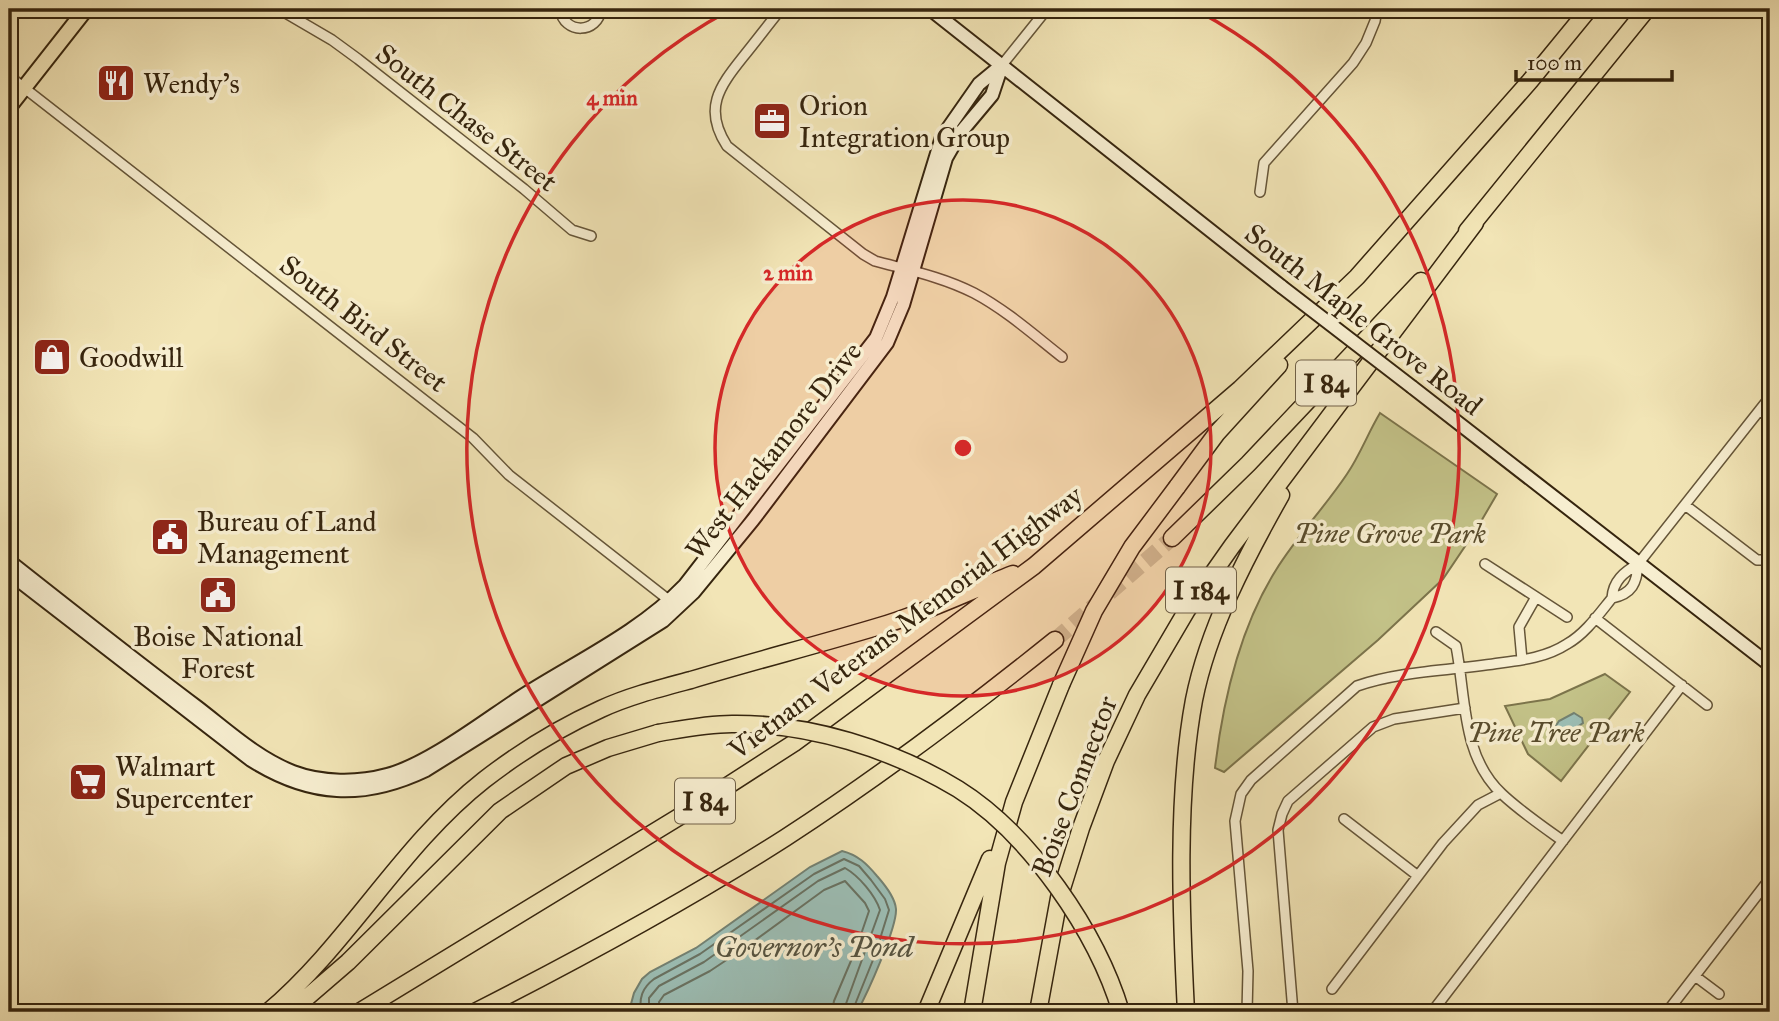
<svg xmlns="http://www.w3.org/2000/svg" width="1779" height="1021" viewBox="0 0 1779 1021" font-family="'IM FELL Great Primer',serif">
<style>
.green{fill:#c3c288;stroke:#7c744b;stroke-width:2}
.water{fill:#9cbeb5;stroke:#738172;stroke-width:2}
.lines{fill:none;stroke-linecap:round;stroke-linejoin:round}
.shore{stroke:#697262;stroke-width:2}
.highway-tunnel{stroke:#ccbf94;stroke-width:16;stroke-dasharray:16 8;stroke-linecap:butt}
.street-casing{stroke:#655538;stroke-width:12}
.secondary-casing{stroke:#36250e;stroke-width:16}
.primary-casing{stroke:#36250e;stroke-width:18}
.highway-casing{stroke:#36250e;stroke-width:19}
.street{stroke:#f7eed0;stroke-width:9}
.secondary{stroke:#f7eed0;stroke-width:12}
.primary{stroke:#f2e5b6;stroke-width:14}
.highway{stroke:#f2e5b6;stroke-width:16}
.secondary-bridge-casing{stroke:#36250e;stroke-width:16;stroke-linecap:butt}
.highway-bridge-casing{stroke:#36250e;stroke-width:19;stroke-linecap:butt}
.secondary-bridge{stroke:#f7eed0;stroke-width:12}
.highway-bridge{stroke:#f2e5b6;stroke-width:16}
.ring{fill:none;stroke:#d62828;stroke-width:3.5}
.labels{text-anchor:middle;stroke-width:7;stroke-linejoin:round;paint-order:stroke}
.shield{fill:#f7eed0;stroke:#706148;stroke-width:2}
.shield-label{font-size:26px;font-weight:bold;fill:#36250e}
.poi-label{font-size:28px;fill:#36250e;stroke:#f7eed0;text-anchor:start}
.street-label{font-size:28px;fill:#36250e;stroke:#f7eed0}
.park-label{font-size:28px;font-style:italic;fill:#594c2c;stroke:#f7eed0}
.water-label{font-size:30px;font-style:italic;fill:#555340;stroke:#f7eed0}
.centre{fill:#d62828;stroke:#f7eed0;stroke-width:3.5}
.ring-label{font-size:21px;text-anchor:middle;font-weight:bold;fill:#d62828;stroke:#f7eed0;stroke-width:7;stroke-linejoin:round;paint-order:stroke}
</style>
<rect width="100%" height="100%" fill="#f2e5b6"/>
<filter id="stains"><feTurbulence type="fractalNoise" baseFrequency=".00286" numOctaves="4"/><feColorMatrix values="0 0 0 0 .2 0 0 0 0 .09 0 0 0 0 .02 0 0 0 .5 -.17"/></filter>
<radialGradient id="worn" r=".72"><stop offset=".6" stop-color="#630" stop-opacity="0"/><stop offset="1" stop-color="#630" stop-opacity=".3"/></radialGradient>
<path class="green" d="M 1380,413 L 1497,494 L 1476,530 L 1443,579 L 1378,640 L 1224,772 L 1215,768 C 1223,700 1239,629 1276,570 C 1297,536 1325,507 1347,474 C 1360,455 1368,433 1380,413 Z
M 1605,674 L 1630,692 L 1561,781 L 1528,754 L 1505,706 L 1550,699 Z"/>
<path class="water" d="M 1574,713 L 1582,718 L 1583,723 L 1567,734 L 1557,732 L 1555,727 L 1559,721 Z
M 842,851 C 858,855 867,864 877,876 C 885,885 895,897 896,909 C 897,928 867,994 857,1012 L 635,1012 L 631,1004 L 634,993 L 642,979 L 650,972 L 696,948 L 810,867 Z"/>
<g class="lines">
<path class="shore" d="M 641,1012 C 639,998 642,988 654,979 L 700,954 L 814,874 L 844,859 L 859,866 L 871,880 L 885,899 L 889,910 L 875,955 L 852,1012
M 649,1012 L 649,998 L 659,986 L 704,962 L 818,881 L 845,868 C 859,876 875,895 880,910 L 843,1012
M 660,1012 L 659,1002 L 664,995 L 710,971 L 743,949 L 824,890 L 845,881 L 865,903 L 869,911 L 856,949 L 834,1001 L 832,1012"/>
<path class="highway-tunnel" d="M 1055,640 L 1172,538"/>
<defs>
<path id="street" d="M 279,9 L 332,40 L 358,59 L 524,189 L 572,230 L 591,236
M 560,9 C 564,35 598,34 601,9
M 781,9 C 768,25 756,41 743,57 C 719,87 703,109 727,146 L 863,254 L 875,261 C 908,270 943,277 974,293 C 1006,310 1034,335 1062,357
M 1002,65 L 1047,9
M 9,76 L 473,438 L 509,475 L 670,601
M 1260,192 L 1264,163 L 1353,63 L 1366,43 L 1375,21 L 1377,9
M 1760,410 L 1770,418
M 1685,505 L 1757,560 L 1770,560
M 1485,564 L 1567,617
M 1638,564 C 1637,583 1632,594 1612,598 C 1613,581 1624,572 1638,564 L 1770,397
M 1595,618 L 1707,705
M 1436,632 L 1456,646 C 1466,696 1461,756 1502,794 C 1520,811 1542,826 1563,841
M 1522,660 L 1519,627 L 1536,597
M 1344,819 L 1418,876
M 1695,976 L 1719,994
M 1332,989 L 1443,843 L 1478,805 L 1501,793
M 1247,1012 L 1248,971 L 1235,821 L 1241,794 L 1251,780 L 1357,686 C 1399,671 1455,670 1500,663 C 1524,660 1547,657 1567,644 C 1585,634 1599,614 1612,598
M 1293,1012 L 1278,830 L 1282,814 L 1288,801 L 1373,727 L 1394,719 L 1465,708
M 1432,1012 L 1682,685
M 1667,1012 L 1765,885 L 1770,881"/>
<path id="secondary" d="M 930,9 L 1282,287
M 1412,387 L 1770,665
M 9,561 C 71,610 133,659 197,707 C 227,730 257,758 293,772 C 322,783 358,783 387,775 C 427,765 484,721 519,698 C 575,662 639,633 685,585 L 876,338 L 893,297 L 942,137 L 979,84 L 1002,65
M 9,573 L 251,760 C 310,797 363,800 426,770 L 663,621 L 694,592 L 753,520 L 887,343 L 903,305 L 946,158 L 961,132 L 992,95 L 1002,65"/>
<path id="primary" d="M 9,107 L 86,9"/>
<path id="highway" d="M 1467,231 L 1647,9
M 1177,487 L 1217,433 L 1279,365
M 1172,538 L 1248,464 L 1421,281
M 268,1012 C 349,944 400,846 484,780 C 520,752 559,728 601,709 C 629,696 661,688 691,680 C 754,661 817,645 880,626 C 925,613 969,591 1013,574
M 290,1012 L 348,962 L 500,811 L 566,766 L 608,748 L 658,733
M 359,1012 L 687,812 L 794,743 L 1034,566 L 1240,389 L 1357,277 L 1530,81 L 1589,9
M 475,1012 C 581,958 685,902 785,838 C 879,777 968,710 1055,640
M 926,1012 L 990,859
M 972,1012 L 997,863 L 1014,802 L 1061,685
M 1038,1012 L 1059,898 L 1081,828 L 1106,761 L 1137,695 L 1187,610 L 1232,546 L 1475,223
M 1186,1012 C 1181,913 1176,797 1194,700 C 1208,629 1246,557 1281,495"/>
</defs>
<use href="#street" class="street-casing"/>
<use href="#secondary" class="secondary-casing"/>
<use href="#primary" class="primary-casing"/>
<use href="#highway" class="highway-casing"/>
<use href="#street" class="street"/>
<use href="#secondary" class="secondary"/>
<use href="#primary" class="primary"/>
<use href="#highway" class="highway"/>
<defs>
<path id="secondary-bridge" d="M 1282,287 L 1412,387"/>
<path id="highway-bridge" d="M 1061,685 L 1094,611 L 1132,547 L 1177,487
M 658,733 C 682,729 707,724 732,724 C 809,723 892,749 958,789 C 1030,834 1097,932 1121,1012"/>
</defs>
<use href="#secondary-bridge" class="secondary-bridge-casing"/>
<use href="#highway-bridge" class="highway-bridge-casing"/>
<use href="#secondary-bridge" class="secondary-bridge"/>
<use href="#highway-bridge" class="highway-bridge"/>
</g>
<circle cx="963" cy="448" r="248" fill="#d62828" fill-opacity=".12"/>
<g class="ring">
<circle cx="963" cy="448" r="248"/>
<path d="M1196 10A496 496 0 1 1 730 10"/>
</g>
<defs>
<symbol id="restaurant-square" viewBox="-11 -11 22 22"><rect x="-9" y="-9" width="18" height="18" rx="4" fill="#8f2418" stroke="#f7eed0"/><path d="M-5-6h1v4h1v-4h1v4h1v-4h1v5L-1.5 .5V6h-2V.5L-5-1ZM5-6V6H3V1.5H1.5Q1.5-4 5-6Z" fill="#fff"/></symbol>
<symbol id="office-square" viewBox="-11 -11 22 22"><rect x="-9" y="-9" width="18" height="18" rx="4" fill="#8f2418" stroke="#f7eed0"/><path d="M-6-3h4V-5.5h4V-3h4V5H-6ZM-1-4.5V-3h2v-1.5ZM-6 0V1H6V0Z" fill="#fff"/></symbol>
<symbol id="shop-square" viewBox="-11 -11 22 22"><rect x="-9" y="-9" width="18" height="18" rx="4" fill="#8f2418" stroke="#f7eed0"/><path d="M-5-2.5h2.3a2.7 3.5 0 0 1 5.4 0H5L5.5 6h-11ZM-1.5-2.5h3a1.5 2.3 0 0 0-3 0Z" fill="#fff"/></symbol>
<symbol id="civic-square" viewBox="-11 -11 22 22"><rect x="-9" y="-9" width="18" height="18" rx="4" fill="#8f2418" stroke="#f7eed0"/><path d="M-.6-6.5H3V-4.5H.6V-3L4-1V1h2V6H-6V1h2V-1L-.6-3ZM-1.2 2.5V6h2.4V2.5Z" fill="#fff"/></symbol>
<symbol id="supermarket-square" viewBox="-11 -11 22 22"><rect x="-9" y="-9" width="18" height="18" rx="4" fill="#8f2418" stroke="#f7eed0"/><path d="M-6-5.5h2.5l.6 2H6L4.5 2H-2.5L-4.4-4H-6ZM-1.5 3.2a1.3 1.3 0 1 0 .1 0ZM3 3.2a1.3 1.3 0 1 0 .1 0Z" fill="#fff"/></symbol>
</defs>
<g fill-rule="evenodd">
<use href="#restaurant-square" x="94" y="61" width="44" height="44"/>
<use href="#office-square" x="750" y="99" width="44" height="44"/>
<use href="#shop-square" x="30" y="335" width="44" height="44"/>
<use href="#civic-square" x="148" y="515" width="44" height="44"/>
<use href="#civic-square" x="196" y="573" width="44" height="44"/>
<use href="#supermarket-square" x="66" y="760" width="44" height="44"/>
</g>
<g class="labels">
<g class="shield">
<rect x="1296" y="360.5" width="60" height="45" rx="5"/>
<rect x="1166" y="567.5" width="70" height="45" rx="5"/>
<rect x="675" y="778.5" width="60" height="45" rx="5"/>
</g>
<g class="shield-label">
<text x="1326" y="392">I 84</text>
<text x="1201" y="599">I 184</text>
<text x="705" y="810">I 84</text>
</g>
<g class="poi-label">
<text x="143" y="93">Wendy's</text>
<text x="799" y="115">Orion<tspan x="799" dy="32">Integration Group</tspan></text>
<text x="79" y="367">Goodwill</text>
<text x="197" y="531">Bureau of Land<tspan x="197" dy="32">Management</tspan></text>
<text x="218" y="646" text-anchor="middle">Boise National<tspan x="218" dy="32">Forest</tspan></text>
<text x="115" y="776">Walmart<tspan x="115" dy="32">Supercenter</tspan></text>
</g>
<g class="street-label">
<text transform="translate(467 117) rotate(38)" y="10">South Chase Street</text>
<text transform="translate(1364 319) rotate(38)" y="10">South Maple Grove Road</text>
<text transform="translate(364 323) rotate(38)" y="10">South Bird Street</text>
<text transform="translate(773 450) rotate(-52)" y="10">West Hackamore Drive</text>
<text transform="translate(905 622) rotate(-37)" y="10">Vietnam Veterans Memorial Highway</text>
<text transform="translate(1074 786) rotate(-69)" y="10">Boise Connector</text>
</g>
<g class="park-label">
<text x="1390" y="543">Pine Grove Park</text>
<text x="1556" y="742">Pine Tree Park</text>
</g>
<g class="water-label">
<text x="814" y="957">Governor's Pond</text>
</g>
</g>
<circle cx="963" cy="448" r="10" class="centre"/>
<g class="ring-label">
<text x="612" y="105">4 min</text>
<text x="788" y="280">2 min</text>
</g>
<rect width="1779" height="1021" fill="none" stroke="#f2e5b6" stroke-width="35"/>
<rect x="10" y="10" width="1758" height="1000" fill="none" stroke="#36250e" stroke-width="3.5"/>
<rect x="18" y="18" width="1744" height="986" fill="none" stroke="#36250e" stroke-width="2"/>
<path d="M1516 70v10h156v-10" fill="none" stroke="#36250e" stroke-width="3.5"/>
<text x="1527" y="70" font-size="21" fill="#36250e" stroke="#f7eed0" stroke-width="5" paint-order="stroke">100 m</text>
<rect width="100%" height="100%" filter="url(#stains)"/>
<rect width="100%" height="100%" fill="url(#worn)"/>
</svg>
